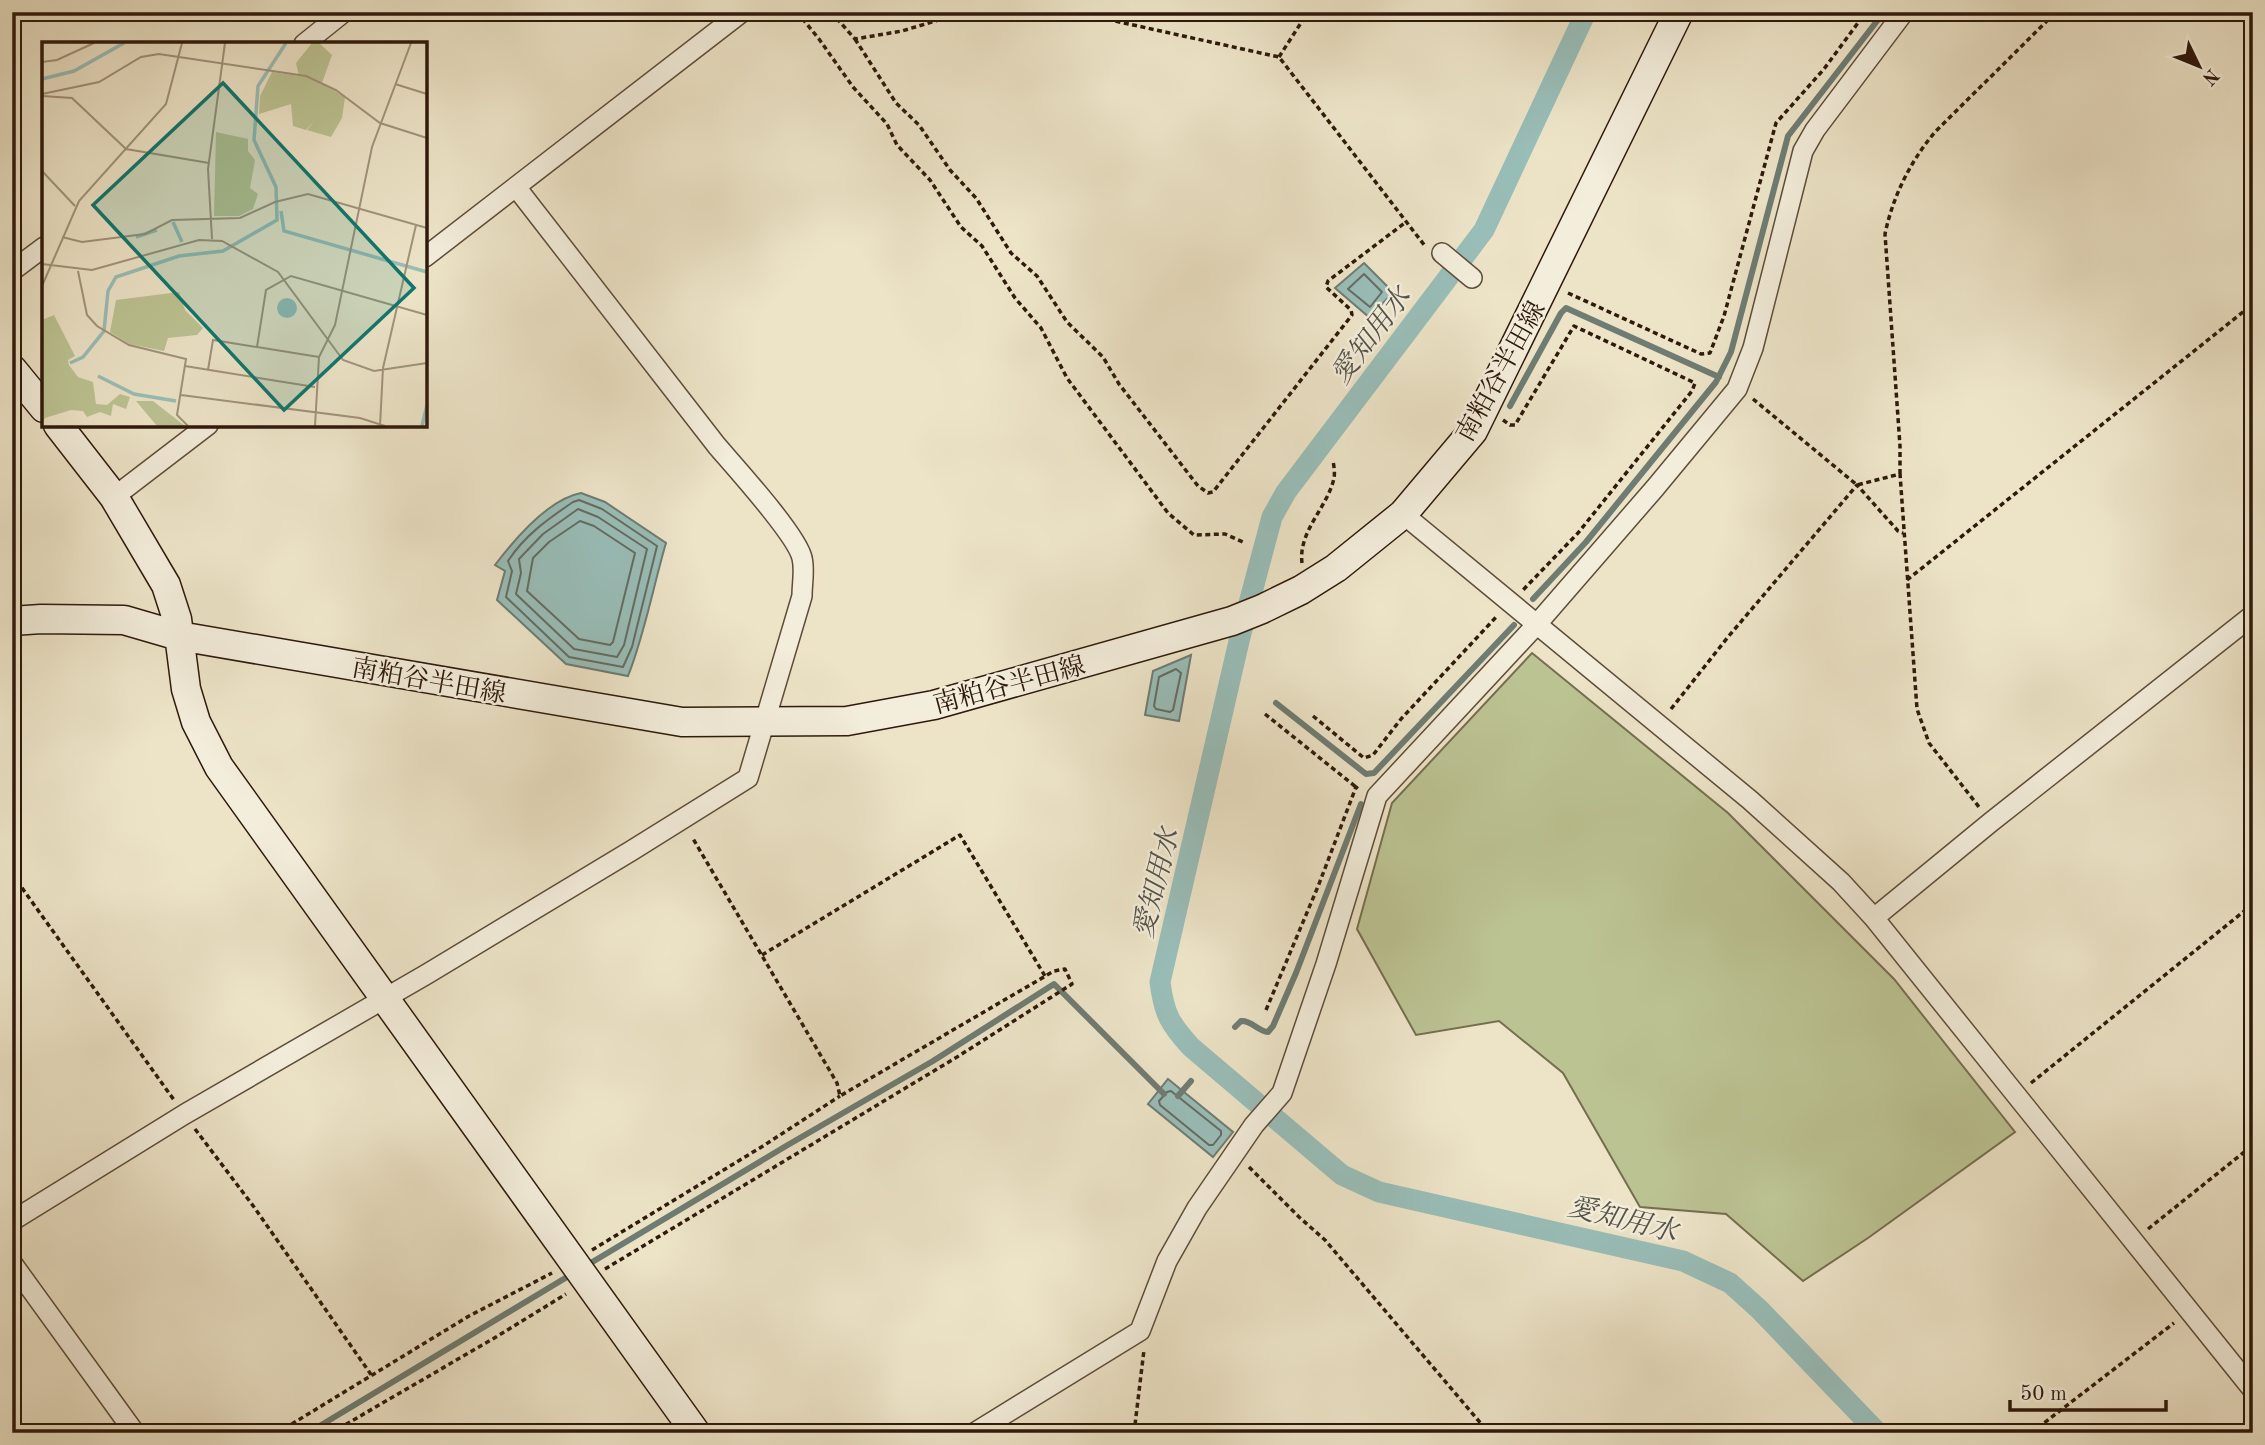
<svg xmlns="http://www.w3.org/2000/svg" width="2265" height="1445" viewBox="0 0 2265 1445" font-family="'Old Standard TT','Noto Serif JP',serif">
<style>
.green{fill:#bcc393;stroke:#756e4f;stroke-width:2}
.water{fill:#99beb9;stroke:#6e7c73;stroke-width:2}
.lines{fill:none;stroke-linecap:round;stroke-linejoin:round}
.shore{stroke:#646c62;stroke-width:2}
.stream{stroke:#6e7c73;stroke-width:6}
.canal{stroke:#99beb9;stroke-width:21}
.street-casing{stroke:#5e4c3a;stroke-width:22}
.secondary-casing{stroke:#2e190b;stroke-width:31}
.path{stroke:#2e190b;stroke-width:3.5;stroke-dasharray:5 3.5;stroke-linecap:butt}
.street{stroke:#f3eddb;stroke-width:19}
.secondary{stroke:#f3eddb;stroke-width:28}
.labels{text-anchor:middle;stroke-width:5;stroke-linejoin:round;paint-order:stroke}
.street-label{font-size:26px;fill:#2e190b;stroke:#f3eddb}
.water-label{font-size:28px;font-style:italic;fill:#535348;stroke:#f3eddb}
.inset-river{fill:none;stroke:#99beb9;stroke-width:3.5}
.inset-road{fill:none;stroke:#a1937c;stroke-width:2}
.view{fill:#0f766e;fill-opacity:0.15;stroke:#0f766e;stroke-width:3.5}
.inset-edge{fill:none;stroke:#2e190b;stroke-width:3.5}
</style>
<rect width="100%" height="100%" fill="#ede4c8"/>
<filter id="stains"><feTurbulence type="fractalNoise" baseFrequency=".00286" numOctaves="4"/><feColorMatrix values="0 0 0 0 .2 0 0 0 0 .09 0 0 0 0 .02 0 0 0 .5 -.17"/></filter>
<radialGradient id="worn" r=".72"><stop offset=".6" stop-color="#630" stop-opacity="0"/><stop offset="1" stop-color="#630" stop-opacity=".3"/></radialGradient>
<path class="green" d="M 1532,653 L 1728,813 L 1894,979 L 2015,1132 L 1868,1238 L 1803,1281 L 1726,1214 L 1640,1207 L 1563,1073 L 1499,1021 L 1416,1035 L 1357,929 L 1392,803 Z"/>
<path class="water" d="M 1364,263 L 1393,292 L 1370,318 L 1335,288 Z
M 581,493 L 605,502 L 666,543 C 653,587 645,633 628,676 L 566,664 L 497,600 L 505,571 L 495,565 C 514,540 549,499 581,493 Z
M 1191,655 L 1179,721 L 1145,715 L 1153,671 Z
M 1168,1079 L 1233,1132 L 1213,1157 L 1148,1104 Z"/>
<g class="lines">
<path class="shore" d="M 1364,274 L 1382,292 L 1370,307 L 1348,289 Z
M 579,500 L 602,509 L 657,546 L 632,647 L 623,667 L 569,657 L 506,597 L 512,571 L 508,561 C 525,535 548,519 573,502 Z
M 578,509 L 598,517 L 647,549 L 624,645 L 617,657 L 574,649 L 516,594 L 521,573 L 519,559 L 543,534 Z
M 580,521 L 594,526 L 635,553 L 613,642 L 610,645 L 579,639 L 527,591 L 533,558 L 549,542 Z
M 1176,669 L 1181,673 L 1173,710 L 1170,712 L 1156,709 L 1154,706 L 1159,677 Z
M 1171,1091 L 1221,1131 L 1221,1135 L 1213,1145 L 1209,1145 L 1160,1105 L 1159,1101 L 1167,1092 Z"/>
<path class="stream" d="M 1510,406 L 1561,313 L 1566,308 L 1719,377
M 1533,599 L 1586,542 L 1716,382 L 1731,352 L 1788,136 L 1884,12
M 1276,703 L 1366,774 L 1374,773 L 1514,625
M 1235,1027 L 1241,1021 C 1251,1020 1258,1031 1268,1032 L 1273,1026 L 1296,973 L 1361,804
M 1178,1096 L 1191,1081
M 584,1267 L 786,1146 L 933,1061 L 1054,984 L 1164,1094
M 308,1433 L 572,1274"/>
<path class="canal" d="M 1586,12 L 1484,230 L 1286,492 L 1272,517 L 1240,637 L 1160,982 C 1164,1014 1170,1024 1191,1047 L 1342,1175 L 1379,1192 L 1683,1261 L 1730,1283 L 1760,1310 L 1878,1433"/>
<defs>
<path id="street" d="M 304,44 L 344,12
M 1442,253 L 1472,278
M 425,257 L 742,12
M 12,271 L 44,247
M 114,497 L 208,425
M 1403,514 L 1750,800 L 1841,882 L 1874,918 L 2253,1390
M 1874,918 L 1991,822 L 2253,615
M 12,1221 L 185,1114 L 427,974 L 631,851 L 748,778 L 802,596 C 802,583 805,570 802,558 C 797,535 735,467 717,446 L 516,187
M 12,1263 L 135,1433
M 974,1433 L 1140,1331 L 1167,1261 L 1197,1208 L 1254,1125 L 1282,1093 L 1326,964 L 1377,796 L 1537,624 L 1655,488 L 1737,389 L 1753,348 L 1803,151 L 1815,130 L 1904,12"/>
<path id="secondary" d="M 12,369 L 44,408
M 58,425 L 114,497 L 166,585 L 177,619 L 186,689 L 196,722 L 219,767 L 696,1433
M 12,621 L 41,619 L 124,620 L 179,636 L 682,722 L 847,721 L 934,705 L 1232,621 L 1262,609 L 1301,590 L 1336,568 L 1403,514 L 1473,431 L 1679,12"/>
</defs>
<use href="#street" class="street-casing"/>
<use href="#secondary" class="secondary-casing"/>
<path class="path" d="M 797,12 L 819,39 L 853,87 L 887,124 L 897,145 L 930,180 L 961,227 L 982,246 L 1015,298 L 1041,328 L 1067,378 L 1168,513 L 1194,535 L 1225,534 L 1243,542
M 831,12 L 855,39 L 902,31 L 965,12
M 1074,12 L 1279,57 L 1425,246
M 855,39 L 896,103 L 919,125 L 950,170 L 976,198 L 1011,253 L 1037,276 L 1067,322 L 1103,357 L 1119,384 L 1198,486 L 1208,493 L 1213,492 L 1352,315 L 1351,310 L 1326,287 L 1328,281 L 1406,222
M 1279,57 L 1308,12
M 1568,293 L 1701,354 L 1710,353 L 1724,316 L 1776,123 L 1824,69 L 1866,12
M 1753,399 L 1857,485 L 1900,474 L 1917,709 L 1929,743 L 1979,807
M 1503,420 L 1510,425 L 1515,425 L 1574,326 L 1695,383 L 1692,391 L 1578,533 L 1523,590
M 1900,474 L 1900,446 L 1885,234 C 1893,196 1910,162 1935,132 L 2056,12
M 1302,563 C 1298,531 1328,507 1334,478 C 1335,473 1334,466 1333,461
M 1907,580 L 2253,304
M 1671,709 L 1728,637 L 1857,485 L 1898,531 L 1903,533
M 1265,714 L 1356,787
M 1313,716 L 1364,758 L 1373,755 L 1401,719 L 1498,615
M 12,874 L 174,1100
M 762,955 L 960,835 L 1045,976
M 1266,1010 L 1319,884 L 1356,787 L 1358,789
M 2031,1083 L 2253,904
M 195,1129 L 254,1207 L 372,1376
M 1249,1167 L 1299,1217 L 1325,1240 L 1489,1433
M 2148,1229 L 2253,1145
M 592,1250 L 763,1146 L 840,1096
M 605,1269 L 957,1057 L 1072,984 L 1065,969 L 1054,971 L 840,1096 L 837,1083 L 692,837
M 277,1433 L 469,1316 L 552,1273
M 331,1433 L 496,1337 L 566,1294
M 1134,1433 L 1144,1350
M 2031,1433 L 2174,1323
M 2238,1433 L 2253,1419"/>
<use href="#street" class="street"/>
<use href="#secondary" class="secondary"/>
</g>
<g class="labels">
<g class="street-label">
<text transform="translate(1500 371) rotate(-61)" y="9">南粕谷半田線</text>
<text transform="translate(429 680) rotate(10)" y="9">南粕谷半田線</text>
<text transform="translate(1009 684) rotate(-15)" y="9">南粕谷半田線</text>
</g>
<g class="water-label">
<text transform="translate(1370 335) rotate(-53)" y="10">愛知用水</text>
<text transform="translate(1155 883) rotate(-76)" y="10">愛知用水</text>
<text transform="translate(1623 1218) rotate(14)" y="10">愛知用水</text>
</g>
</g>
<g transform="translate(42 42)">
<rect width="385" height="385" fill="#ede4c8"/>
<path d="M 270,1 L 277,1 L 290,13 L 280,41 L 303,55 L 300,76 L 289,95 L 265,88 L 272,79 L 264,88 L 251,84 L 249,62 L 217,72 L 218,54 L 230,30 L 257,34 L 254,21 ZM 174,90 L 206,97 L 206,109 L 213,118 L 208,146 L 216,152 L 211,167 L 197,174 L 172,174 ZM 137,250 L 143,268 L 161,286 L 155,293 L 126,296 L 122,309 L 87,302 L 68,290 L 74,258 ZM 12,273 L 33,314 L 26,318 L 27,323 L 36,335 L 51,340 L 54,362 L 65,363 L 78,352 L 88,355 L 84,367 L 71,362 L 69,374 L 58,370 L 45,375 L 41,369 L 29,368 L 3,376 L 0,382 L 0,278 ZM 94,359 L 111,359 L 143,384 L 115,384 Z" fill="#bcc393"/>
<path d="M235 266a10 10 0 1 1 20 0a10 10 0 1 1-20 0Z" fill="#99beb9"/>
<path class="inset-river" d="M 0,37 L 32,29 L 82,1M 239,169 L 242,189 L 385,230M 131,180 L 140,200M 94,195 L 115,188M 28,321 L 41,315 L 62,289 L 66,249 L 74,235 L 137,214 L 181,209 L 235,178 L 234,145 L 212,98 L 216,44 L 244,1M 56,334 L 92,352 L 134,359M 380,384 L 385,363"/>
<path class="inset-road" d="M 0,20 L 15,18 L 52,1M 353,42 L 385,52M 0,52 L 57,40 L 99,15 L 117,12 L 264,34 L 294,48 L 338,81 L 385,96M 0,54 L 30,56 L 84,107 L 167,121M 0,129 L 33,164M 20,195 L 40,200 L 103,192 L 130,178 L 198,176 L 233,160 L 266,152 L 385,186M 170,197 L 166,127 L 183,1M 0,222 L 50,228 L 157,198 L 180,199 L 236,230 L 301,318 L 332,329 L 385,321M 36,229 L 45,273 L 55,284 L 87,303 L 144,317 L 135,373 L 146,384M 0,244 L 37,159 L 124,62 L 140,1M 215,305 L 224,248 L 249,234 L 385,273M 143,324 L 273,345M 166,328 L 171,298 L 277,315M 139,353 L 318,376 L 343,384M 273,384 L 277,315 L 293,283 L 330,105 L 369,1M 338,384 L 341,326 L 374,183"/>
<path class="view" d="M 181,41 L 372,246 L 242,368 L 51,163 Z"/>
<rect width="385" height="385" class="inset-edge"/>
</g>
<rect width="2265" height="1445" fill="none" stroke="#ede4c8" stroke-width="42"/>
<rect x="14" y="14" width="2237" height="1417" fill="none" stroke="#2e190b" stroke-width="3.5"/>
<rect x="21" y="21" width="2223" height="1403" fill="none" stroke="#2e190b" stroke-width="2"/>
<g transform="translate(2199 66) rotate(133)" stroke="#f3eddb" stroke-width="5" paint-order="stroke">
<path d="M0-5L12 26L0 18L-12 26Z" fill="#2e190b"/>
<text y="-10" font-size="19" font-weight="bold" text-anchor="middle" fill="#2e190b">N</text>
</g>
<path d="M2010 1400v10h156v-10" fill="none" stroke="#2e190b" stroke-width="3.5"/>
<text x="2020" y="1400" font-size="21" fill="#2e190b" stroke="#f3eddb" stroke-width="5" paint-order="stroke">50 m</text>
<rect width="100%" height="100%" filter="url(#stains)"/>
<rect width="100%" height="100%" fill="url(#worn)"/>
</svg>
